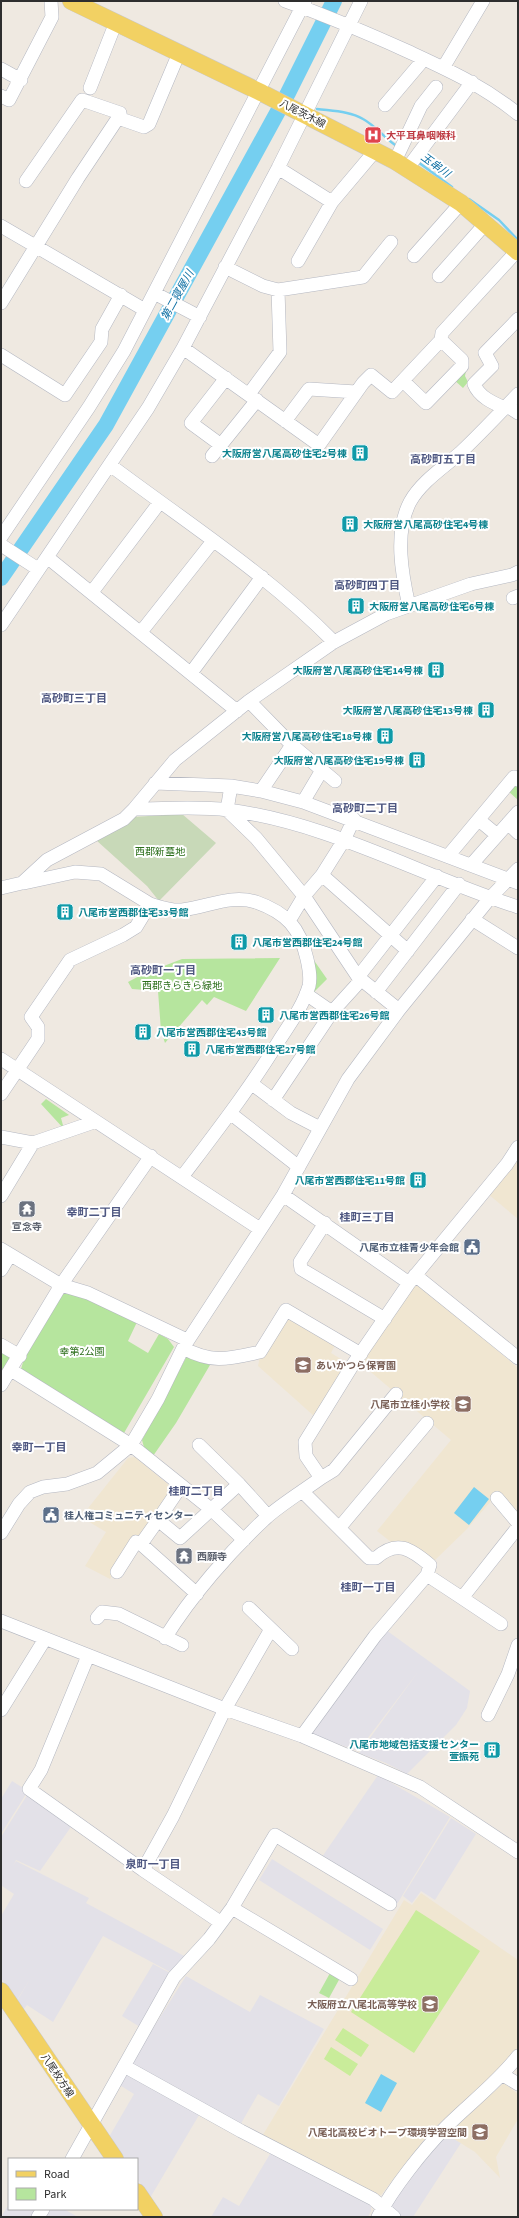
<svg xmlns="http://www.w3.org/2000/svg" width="519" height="2218" viewBox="0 0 519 2218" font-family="'Source Sans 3','Noto Sans JP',sans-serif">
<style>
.industrial{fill:#e3e1e8}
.education{fill:#f0e6d1}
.green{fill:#b6e59e}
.cemetery{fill:#c8d9b8}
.pitch{fill:#c9ec9a}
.water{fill:#75cff0}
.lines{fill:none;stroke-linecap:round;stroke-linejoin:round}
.stream{stroke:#75cff0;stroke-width:2.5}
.river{stroke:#75cff0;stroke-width:16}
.minor-casing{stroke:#b4b7c1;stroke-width:14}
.major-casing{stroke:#c9c9c9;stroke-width:18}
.minor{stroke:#fff;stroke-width:13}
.major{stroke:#f2d163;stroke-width:17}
.labels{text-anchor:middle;stroke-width:4;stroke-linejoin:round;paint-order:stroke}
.street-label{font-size:10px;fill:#2e2e2e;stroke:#fff}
.health-label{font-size:10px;font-weight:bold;fill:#be3a42;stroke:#fff;text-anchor:start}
.culture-label{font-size:10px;font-weight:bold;fill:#0d838f;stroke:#fff;text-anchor:end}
.park-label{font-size:10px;fill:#2c6e1b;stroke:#fff}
.worship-label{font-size:10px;font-weight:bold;fill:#5b616d;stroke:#fff}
.service-label{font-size:10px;font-weight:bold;fill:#4e5e75;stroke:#fff;text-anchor:end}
.education-label{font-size:10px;font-weight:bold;fill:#785e54;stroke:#fff;text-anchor:end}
.water-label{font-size:11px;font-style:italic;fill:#0d6fa3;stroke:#fff}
.neighbourhood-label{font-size:11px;font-weight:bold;fill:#4d5680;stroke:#fff}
</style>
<rect width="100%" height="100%" fill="#efe9e1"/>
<path class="industrial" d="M 386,1630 L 470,1691 L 467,1708 L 456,1725 L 407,1774 L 386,1763 L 359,1753 L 418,1672 L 358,1751 L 308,1733 Z
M 378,1775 L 450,1817 L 397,1904 L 322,1857 Z
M 12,1781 L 28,1791 L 1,1834 L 1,1799 Z
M 29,1792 L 73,1824 L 40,1871 L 16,1860 L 13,1866 L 16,1861 L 89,1898 L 86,1903 L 186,1957 L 172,1973 L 103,1936 L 53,2022 L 27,2005 L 23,2010 L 17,2001 L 30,1979 L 17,2000 L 1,1978 L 1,1916 L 14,1894 L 2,1886 L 1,1883 L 1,1837 Z
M 451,1818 L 476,1834 L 435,1900 L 421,1891 L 412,1903 L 403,1896 Z
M 272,1859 L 383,1929 L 370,1950 L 259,1880 Z
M 153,1964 L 172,1974 L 140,2027 L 122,2016 Z
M 186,1976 L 250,2012 L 260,1995 L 324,2029 L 279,2106 L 258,2094 L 239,2127 L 130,2065 Z
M 126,2069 L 202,2110 L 150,2198 L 137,2178 L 137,2159 L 124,2159 L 109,2137 L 134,2094 L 118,2084 Z
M 446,2134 L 461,2143 L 413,2217 L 401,2217 L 387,2208 Z
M 273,2149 L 371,2202 L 371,2211 L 368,2217 L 211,2217 L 223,2197 L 239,2206 Z
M 9,2204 L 9,2209 L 38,2209 L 33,2217 L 1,2217 Z
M 47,2209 L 64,2209 L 76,2216 L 42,2217 Z"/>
<path class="education" d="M 518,1155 L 518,1219 L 488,1194 Z
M 415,1280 L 518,1368 L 518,1515 L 497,1494 L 467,1529 L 433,1562 L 391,1542 L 377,1531 L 451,1440 L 359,1362 Z
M 287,1314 L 336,1343 L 331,1353 L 349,1364 L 314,1416 L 258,1366 L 260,1356 Z
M 135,1457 L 175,1490 L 140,1539 L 136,1538 L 110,1579 L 85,1566 L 106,1532 L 81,1517 L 128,1458 Z
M 421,1893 L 518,1960 L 518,2048 L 496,2074 L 432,2130 L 381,2195 L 375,2197 L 261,2138 L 404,1900 L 412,1905 Z
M 504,2083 L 518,2094 L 518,2119 L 496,2157 L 500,2178 L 475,2152 L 446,2134 Z"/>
<path class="green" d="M 468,361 L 465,376 L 468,382 L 463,388 L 452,378 Z
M 518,784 L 518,800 L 508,791 L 514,785 Z
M 280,958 L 246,1011 L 214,997 L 207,1005 L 202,1000 L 165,1043 L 161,1031 L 158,991 L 132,989 L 128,982 L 143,974 L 182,959 Z
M 313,959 L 327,979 L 313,993 Z
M 46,1099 L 69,1115 L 61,1118 L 64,1129 L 41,1104 Z
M 62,1292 L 68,1292 L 107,1307 L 137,1322 L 128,1341 L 148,1353 L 159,1334 L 168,1339 L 174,1347 L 124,1433 L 21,1369 L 24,1359 Z
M 1,1348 L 12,1359 L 7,1368 L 1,1370 Z
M 188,1354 L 210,1365 L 176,1423 L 153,1456 L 145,1451 L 142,1440 Z
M 330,1973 L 340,1978 L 329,1998 L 319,1993 Z"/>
<path class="cemetery" d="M 182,814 L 216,843 L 159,901 L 147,886 L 96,840 L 132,817 Z"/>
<path class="pitch" d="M 416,1910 L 480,1951 L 414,2053 L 351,2012 Z
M 343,2028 L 369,2045 L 361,2057 L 335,2040 Z
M 331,2047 L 358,2064 L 350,2076 L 324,2059 Z"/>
<path class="water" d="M 474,1487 L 489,1499 L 469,1525 L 454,1513 Z
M 381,2074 L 397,2083 L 381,2112 L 365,2103 Z"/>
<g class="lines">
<path class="stream" d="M 317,109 C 332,111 350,111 363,119 C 376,126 385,139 398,147
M 418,162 L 452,187
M 469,199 L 499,220 L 518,240"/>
<path class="river" d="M 1,578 L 106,425 L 288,93 L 334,1"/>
<defs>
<path id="minor" d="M 285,1 C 327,16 367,33 407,51 C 448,70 482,85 518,114
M 443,68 L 483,1
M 1,69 L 21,80
M 90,88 L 116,22
M 1,96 L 9,100 L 52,17 L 51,1
M 385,105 L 424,59
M 395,161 L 421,106 L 436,87
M 278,168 L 332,202 L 298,261
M 407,169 L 472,82
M 26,181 L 82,100 L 120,113 L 121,119
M 332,202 L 375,151
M 1,226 L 145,310
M 414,256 L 461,203
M 225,267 L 263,286 L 278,290 L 363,277 L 391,242
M 439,276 L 486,223
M 154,293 L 200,317
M 1,303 L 78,178 L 116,121 L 121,119 L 144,127 L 149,124 L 179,53
M 183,348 L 319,445 L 363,383 L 371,375 L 392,392 L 441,340 L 442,333 L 517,251
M 1,355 L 65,395 L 101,342 L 102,329 L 121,295
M 403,381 L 426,403 L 462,366 L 462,360 L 441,340
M 249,394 L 280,352 L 278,290
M 507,406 L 518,413
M 505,408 C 493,403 479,397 474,384 L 492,366 L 485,353 L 518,319
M 285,421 L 309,389 L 356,392
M 221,445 L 191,423 L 226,378
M 212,456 L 257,400
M 110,465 C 186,522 267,574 334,642
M 1,537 L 89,407 L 124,351 L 305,1
M 1,545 L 38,569
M 47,557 L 237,711
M 92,592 L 160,502
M 513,598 L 518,596
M 409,606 C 402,575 394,532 410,502 C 421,482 444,467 460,453 C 480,434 499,414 518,394
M 1,625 L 148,408 L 183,348 L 278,168 L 361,1
M 141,632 L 213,541
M 191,673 L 262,577
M 249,701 L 292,745 L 335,781
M 155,783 L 231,786 L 261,791 L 303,802 L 518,883
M 231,786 L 227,810 L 256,838 L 304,896 L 358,977 L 399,1010
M 261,791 L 292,745
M 303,802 L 322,770
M 134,809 C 165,809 198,806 228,810 C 330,823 421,876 518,907
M 479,820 L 497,835
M 508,823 L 518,833
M 448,856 L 514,777 L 518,780
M 471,865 L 518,812
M 322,875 L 408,951
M 24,883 L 75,872 L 101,874 L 150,904
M 1,888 L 22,883 L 47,860 L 124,819 L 134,809 L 175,760 L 249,701 L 334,642 L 386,614 L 471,584 L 512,575 L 518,572
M 472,919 L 518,948
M 289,921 L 304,896 L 322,875 L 344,840 L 354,819
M 358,977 L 437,876
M 376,992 L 459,884
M 306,994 L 332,1012
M 1,1059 L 260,1229
M 252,1084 L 291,1113 L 320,1128
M 1,1094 L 38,1039 L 38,1027 L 31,1017 L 70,960 L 123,935 L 136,927 L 150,904 C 160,907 171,911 182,910 C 208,907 231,894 256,902 C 287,913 300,928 307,959 C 309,968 311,977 309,986 C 303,1006 291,1022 280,1039 C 251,1087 216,1132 182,1177
M 273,1100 L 332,1012 L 361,980
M 230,1113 L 299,1167
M 1,1137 L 33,1143 L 94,1122
M 283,1195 L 409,1283
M 1,1196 L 33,1143
M 325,1223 L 300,1262 L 301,1269 L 385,1319
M 1,1249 L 61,1285 L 88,1293 L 187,1340
M 1,1270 L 10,1255
M 415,1275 L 518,1358
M 1,1345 L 20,1356
M 183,1348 C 213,1364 228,1359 260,1352 L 286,1310 L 361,1354
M 11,1370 L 131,1445 L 212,1510 L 244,1540
M 1,1385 L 61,1285 L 151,1156
M 199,1445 L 239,1484 L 268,1516
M 321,1478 L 334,1470 L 396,1394
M 181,1486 L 158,1520 L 180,1538 L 239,1484
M 302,1491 L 369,1558 L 376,1558 C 397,1539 411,1549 430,1565 L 427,1575
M 497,1498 L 518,1523
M 340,1527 L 427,1423
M 1,1533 L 19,1504 L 30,1492 L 43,1487 L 67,1484 L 97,1473 L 131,1445 L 158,1399 L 183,1348 L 283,1195 L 348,1079 L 399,1010 L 490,898 L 518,869
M 141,1544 L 197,1594
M 117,1572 L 136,1542 L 141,1544 L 158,1520
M 462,1598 L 501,1624
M 249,1608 L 292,1649
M 97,1618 L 102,1612 L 119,1614 L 182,1645
M 1,1621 L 225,1709 L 302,1736 L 420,1787 L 518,1852
M 165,1638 C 192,1595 230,1551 267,1517 C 283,1503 303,1491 321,1478 L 306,1456 L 305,1442 L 352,1366 L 409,1283 L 507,1164 L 518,1147
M 88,1656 L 41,1770 L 29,1789 L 143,1870 L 220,1922
M 1,1710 L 45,1639
M 488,1715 L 508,1674 L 518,1645
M 302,1736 L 375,1636 L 427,1575 L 462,1598 L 518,1527
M 143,1870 L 173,1816 L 225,1709 L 271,1629
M 232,1908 L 351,1979
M 124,2066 L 241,2131 L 373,2199 L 394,2217
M 503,2075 L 518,2084
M 72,2159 L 174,1977 L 209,1939 L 232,1908 L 275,1835 L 390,1904
M 38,2217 L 43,2209
M 378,2217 C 392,2189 424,2149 446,2127 C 470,2103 497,2083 518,2056"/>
<path id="major" d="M 71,1 L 262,93 L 395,161 L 461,203 L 518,252
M 1,1991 L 115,2159
M 137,2192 L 154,2217"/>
</defs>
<use href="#minor" class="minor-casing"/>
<use href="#major" class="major-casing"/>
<use href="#minor" class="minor"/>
<use href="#major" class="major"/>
</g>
<defs>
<symbol id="hospital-square" viewBox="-11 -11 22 22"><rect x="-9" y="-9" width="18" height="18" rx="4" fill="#e0444e" stroke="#fff"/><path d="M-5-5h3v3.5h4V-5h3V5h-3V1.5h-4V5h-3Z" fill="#fff"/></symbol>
<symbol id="building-square" viewBox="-11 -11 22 22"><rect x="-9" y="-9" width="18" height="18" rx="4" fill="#0f9aa8" stroke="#fff"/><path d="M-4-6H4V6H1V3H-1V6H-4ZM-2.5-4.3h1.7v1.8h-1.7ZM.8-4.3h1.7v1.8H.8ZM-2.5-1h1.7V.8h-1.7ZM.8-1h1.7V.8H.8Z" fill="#fff"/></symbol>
<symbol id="temple-square" viewBox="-11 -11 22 22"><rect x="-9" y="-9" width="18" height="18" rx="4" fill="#6b7280" stroke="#fff"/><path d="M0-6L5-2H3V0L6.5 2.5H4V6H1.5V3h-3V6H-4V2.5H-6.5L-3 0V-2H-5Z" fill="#fff"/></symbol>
<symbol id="civic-square" viewBox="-11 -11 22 22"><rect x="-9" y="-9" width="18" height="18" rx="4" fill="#5c6f8a" stroke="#fff"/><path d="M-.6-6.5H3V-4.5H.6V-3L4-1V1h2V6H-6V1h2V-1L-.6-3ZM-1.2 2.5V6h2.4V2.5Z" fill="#fff"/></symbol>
<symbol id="school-square" viewBox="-11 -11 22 22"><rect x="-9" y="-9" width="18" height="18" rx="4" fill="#8d6e63" stroke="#fff"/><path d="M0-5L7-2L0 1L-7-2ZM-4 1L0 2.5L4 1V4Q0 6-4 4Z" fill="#fff"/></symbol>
</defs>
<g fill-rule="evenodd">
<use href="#hospital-square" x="363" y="125" width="20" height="20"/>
<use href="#building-square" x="350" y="443" width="20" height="20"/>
<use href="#building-square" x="340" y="514" width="20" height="20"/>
<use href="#building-square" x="346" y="596" width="20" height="20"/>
<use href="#building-square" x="426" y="660" width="20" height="20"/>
<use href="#building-square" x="476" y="700" width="20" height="20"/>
<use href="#building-square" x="375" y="726" width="20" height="20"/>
<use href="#building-square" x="407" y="750" width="20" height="20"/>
<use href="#building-square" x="55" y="902" width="20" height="20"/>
<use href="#building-square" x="229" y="932" width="20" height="20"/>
<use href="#building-square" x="256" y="1005" width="20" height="20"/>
<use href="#building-square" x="133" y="1022" width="20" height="20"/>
<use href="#building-square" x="182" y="1039" width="20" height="20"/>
<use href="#building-square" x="408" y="1170" width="20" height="20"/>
<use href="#temple-square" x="17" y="1199" width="20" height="20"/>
<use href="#civic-square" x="462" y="1237" width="20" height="20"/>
<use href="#school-square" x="293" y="1355" width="20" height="20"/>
<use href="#school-square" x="453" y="1394" width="20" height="20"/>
<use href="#civic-square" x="41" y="1505" width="20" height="20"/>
<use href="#temple-square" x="174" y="1546" width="20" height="20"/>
<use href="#building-square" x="482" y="1740" width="20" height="20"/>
<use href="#school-square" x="420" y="1994" width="20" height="20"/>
<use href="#school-square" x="470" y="2122" width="20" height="20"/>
</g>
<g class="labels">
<g class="street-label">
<text transform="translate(303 113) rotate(27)" y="4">八尾茨木線</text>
<text transform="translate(58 2075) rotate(56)" y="4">八尾枚方線</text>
</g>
<g class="health-label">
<text x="386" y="139">大平耳鼻咽喉科</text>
</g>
<g class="culture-label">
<text x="347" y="457">大阪府営八尾高砂住宅2号棟</text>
<text x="363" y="528" text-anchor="start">大阪府営八尾高砂住宅4号棟</text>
<text x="369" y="610" text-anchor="start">大阪府営八尾高砂住宅6号棟</text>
<text x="423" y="674">大阪府営八尾高砂住宅14号棟</text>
<text x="473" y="714">大阪府営八尾高砂住宅13号棟</text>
<text x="372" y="740">大阪府営八尾高砂住宅18号棟</text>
<text x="404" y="764">大阪府営八尾高砂住宅19号棟</text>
<text x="78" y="916" text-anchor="start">八尾市営西郡住宅33号館</text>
<text x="252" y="946" text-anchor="start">八尾市営西郡住宅24号館</text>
<text x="279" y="1019" text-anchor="start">八尾市営西郡住宅26号館</text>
<text x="156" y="1036" text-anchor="start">八尾市営西郡住宅43号館</text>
<text x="205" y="1053" text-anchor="start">八尾市営西郡住宅27号館</text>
<text x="405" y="1184">八尾市営西郡住宅11号館</text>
<text x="479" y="1748">八尾市地域包括支援センター<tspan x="479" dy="12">萱振苑</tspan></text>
</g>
<g class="park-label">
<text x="160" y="855">西郡新墓地</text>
<text x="182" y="989">西郡きらきら緑地</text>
<text x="82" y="1355">幸第2公園</text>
</g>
<g class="worship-label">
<text x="27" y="1230">宣念寺</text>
<text x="197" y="1560" text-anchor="start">西願寺</text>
</g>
<g class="service-label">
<text x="459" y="1251">八尾市立桂青少年会館</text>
<text x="64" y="1519" text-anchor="start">桂人権コミュニティセンター</text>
</g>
<g class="education-label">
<text x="316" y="1369" text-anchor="start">あいかつら保育園</text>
<text x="450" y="1408">八尾市立桂小学校</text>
<text x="417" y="2008">大阪府立八尾北高等学校</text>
<text x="467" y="2136">八尾北高校ビオトープ環境学習空間</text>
</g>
<g class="water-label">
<text transform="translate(436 165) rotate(36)" y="4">玉串川</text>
<text transform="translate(177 295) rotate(-61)" y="4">第二寝屋川</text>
</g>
<g class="neighbourhood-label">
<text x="443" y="463">高砂町五丁目</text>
<text x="367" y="589">高砂町四丁目</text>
<text x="74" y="702">高砂町三丁目</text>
<text x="365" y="812">高砂町二丁目</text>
<text x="163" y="974">高砂町一丁目</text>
<text x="94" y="1216">幸町二丁目</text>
<text x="367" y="1221">桂町三丁目</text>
<text x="39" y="1451">幸町一丁目</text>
<text x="196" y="1495">桂町二丁目</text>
<text x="368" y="1591">桂町一丁目</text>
<text x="153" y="1868">泉町一丁目</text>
</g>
</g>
<rect width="519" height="2218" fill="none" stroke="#2e2e2e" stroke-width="4"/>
<rect x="8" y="2158" width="130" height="52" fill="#ffffff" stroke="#ababab"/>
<rect x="16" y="2171" width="20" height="6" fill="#f2d163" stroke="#ababab"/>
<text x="44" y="2178" font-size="12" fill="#2e2e2e">Road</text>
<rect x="16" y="2188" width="20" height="12" fill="#b6e59e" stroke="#ababab"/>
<text x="44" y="2198" font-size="12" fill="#2e2e2e">Park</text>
</svg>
